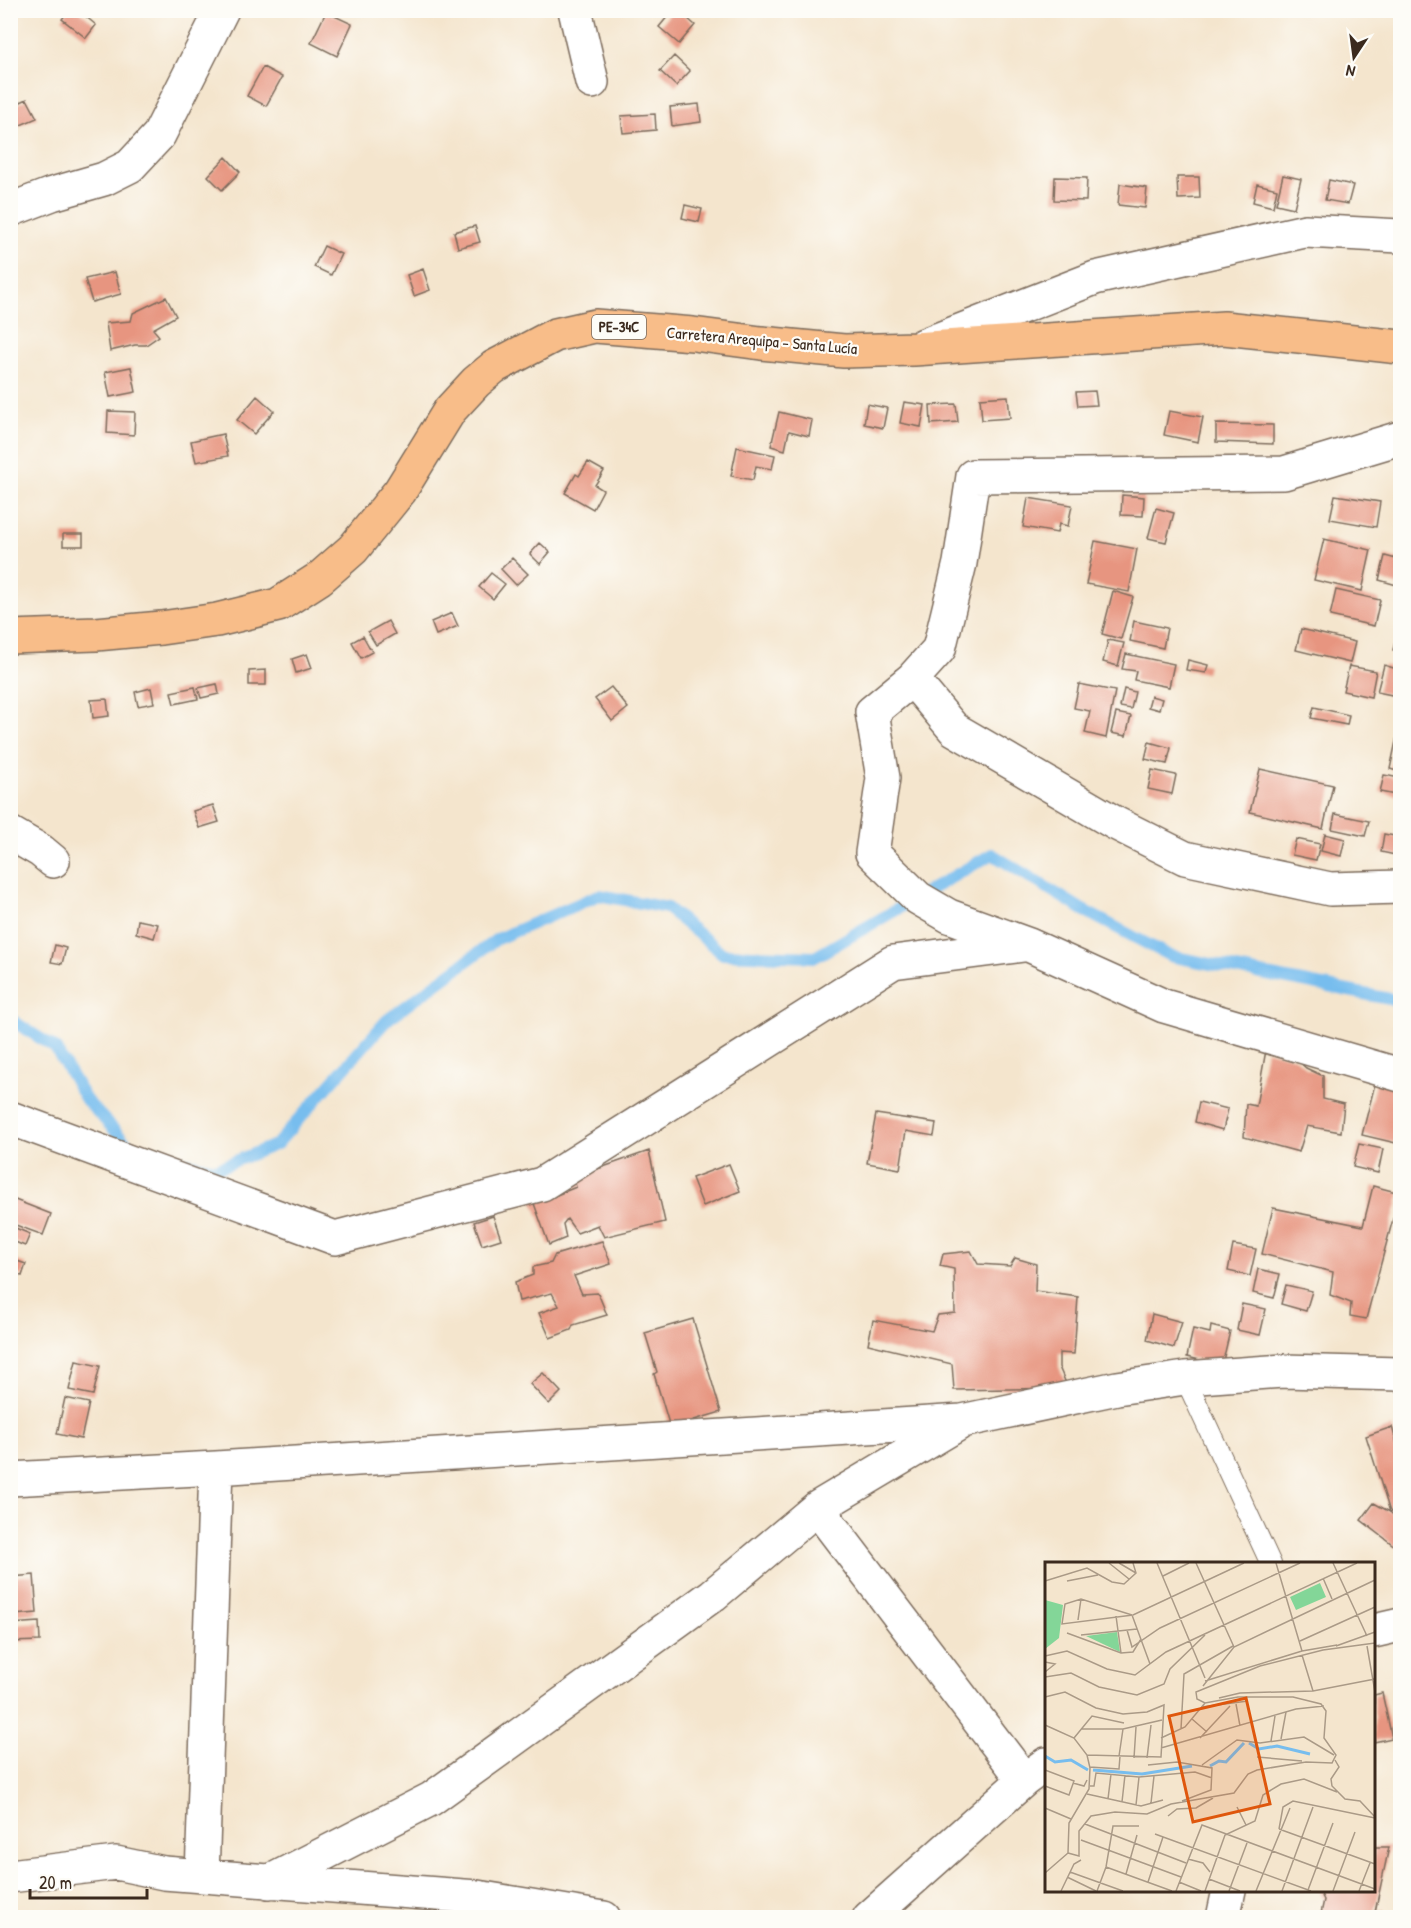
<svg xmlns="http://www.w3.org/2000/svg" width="1411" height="1928" viewBox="0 0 1411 1928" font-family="'Patrick Hand',sans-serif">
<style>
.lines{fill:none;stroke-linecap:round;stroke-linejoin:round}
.stream{stroke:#77bdee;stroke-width:12}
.building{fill:#e79580}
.service-casing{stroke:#7c6b5b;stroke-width:22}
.minor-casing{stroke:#7c6b5b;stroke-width:36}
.primary-casing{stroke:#7c6b5b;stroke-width:36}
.service{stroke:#fff;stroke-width:20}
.minor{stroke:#fff;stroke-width:33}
.primary{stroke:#f8bd89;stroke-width:33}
.labels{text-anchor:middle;stroke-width:4.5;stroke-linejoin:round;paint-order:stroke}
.shield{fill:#fdfcf7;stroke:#75695f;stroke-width:1.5}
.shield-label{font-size:15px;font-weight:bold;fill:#3b2a1e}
.street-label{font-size:16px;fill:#3b2a1e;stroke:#fdfcf7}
.inset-river{fill:none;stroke:#77bdee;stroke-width:3}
.inset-road{fill:none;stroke:#aa9a87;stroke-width:1.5}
.view{fill:#df570d;fill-opacity:0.15;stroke:#df570d;stroke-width:3}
.inset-edge{fill:none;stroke:#3b2a1e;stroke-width:3}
</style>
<rect width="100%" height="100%" fill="#fdfcf7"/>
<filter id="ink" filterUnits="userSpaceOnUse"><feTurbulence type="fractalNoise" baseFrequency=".0167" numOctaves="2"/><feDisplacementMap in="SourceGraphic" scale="12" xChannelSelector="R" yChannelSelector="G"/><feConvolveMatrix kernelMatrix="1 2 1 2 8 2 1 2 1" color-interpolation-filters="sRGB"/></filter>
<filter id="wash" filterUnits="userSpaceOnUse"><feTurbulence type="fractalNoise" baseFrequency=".008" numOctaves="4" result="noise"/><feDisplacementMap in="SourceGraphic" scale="24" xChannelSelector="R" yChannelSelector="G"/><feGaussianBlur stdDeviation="1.35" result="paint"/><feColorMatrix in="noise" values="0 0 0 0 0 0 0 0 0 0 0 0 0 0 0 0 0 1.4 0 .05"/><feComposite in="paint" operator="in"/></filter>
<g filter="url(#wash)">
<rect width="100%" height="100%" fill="#f4e5cd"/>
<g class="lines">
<path class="stream" d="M 10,1019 L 55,1048 L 86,1100 L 134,1151 L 216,1169 L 277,1144 L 387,1020 L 497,939 L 599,895 L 667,908 L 723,954 L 815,957 L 992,854 L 1083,910 L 1170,956 L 1400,1001"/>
</g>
<g id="blocks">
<path class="building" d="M 69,10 L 78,10 L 96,25 L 86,38 L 62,19 Z
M 673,10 L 678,10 L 695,25 L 679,44 L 659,27 Z
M 326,12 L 352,24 L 337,56 L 311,43 Z
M 674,56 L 690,71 L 676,86 L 660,71 Z
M 263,67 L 282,77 L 266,106 L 247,96 Z
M 27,99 L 37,118 L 16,127 L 10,117 L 10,107 Z
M 699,104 L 701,122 L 672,126 L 670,107 Z
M 655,114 L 656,130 L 623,133 L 621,116 Z
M 226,157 L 240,172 L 222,190 L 208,176 Z
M 1283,175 L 1301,179 L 1294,208 L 1276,204 Z
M 1055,177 L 1087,178 L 1086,201 L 1054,200 Z
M 1177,177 L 1199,177 L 1200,198 L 1178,199 Z
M 1329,180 L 1353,185 L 1348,204 L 1325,200 Z
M 1120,184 L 1147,188 L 1145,208 L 1118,205 Z
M 1257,184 L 1277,189 L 1273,207 L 1253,202 Z
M 685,205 L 702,209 L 699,222 L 682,218 Z
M 475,226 L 480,242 L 458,248 L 454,232 Z
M 324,246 L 341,254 L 331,275 L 314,267 Z
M 423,269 L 430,290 L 414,296 L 407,275 Z
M 115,272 L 121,294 L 92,302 L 85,279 Z
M 166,297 L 176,316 L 153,329 L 159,336 L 146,345 L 135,345 L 110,351 L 106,323 L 131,321 L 133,313 Z
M 131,367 L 136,392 L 110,397 L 105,372 Z
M 1095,391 L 1097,405 L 1078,406 L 1076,392 Z
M 257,396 L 274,411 L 254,434 L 237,420 Z
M 1008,396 L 1010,418 L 982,420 L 980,398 Z
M 904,402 L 925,405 L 921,427 L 900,423 Z
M 867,404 L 887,408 L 883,428 L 864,424 Z
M 956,404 L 958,422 L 931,424 L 930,405 Z
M 108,411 L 135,412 L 134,435 L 107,433 Z
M 1169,411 L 1203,417 L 1198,442 L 1164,435 Z
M 779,412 L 812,420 L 809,436 L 789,431 L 785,450 L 771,446 Z
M 1216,424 L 1273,425 L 1273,444 L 1216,442 Z
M 223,434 L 228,456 L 196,462 L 191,441 Z
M 737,447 L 775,455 L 772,469 L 756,466 L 753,480 L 731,476 Z
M 588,462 L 604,471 L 595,485 L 603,490 L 593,509 L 565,493 L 576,474 L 579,476 Z
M 1122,495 L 1144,497 L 1143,516 L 1121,515 Z
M 1335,495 L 1380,502 L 1376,527 L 1330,519 Z
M 1028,498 L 1072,505 L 1068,526 L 1059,524 L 1057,533 L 1023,527 Z
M 1156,508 L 1174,513 L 1166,542 L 1148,538 Z
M 63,534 L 83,534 L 83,546 L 63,546 Z
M 1324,539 L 1371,550 L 1362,591 L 1314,580 Z
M 1095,541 L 1137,549 L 1129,592 L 1086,584 Z
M 540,543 L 550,552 L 540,564 L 530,554 Z
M 1385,556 L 1400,560 L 1400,586 L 1379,580 Z
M 512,558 L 528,574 L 516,585 L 501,569 Z
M 491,573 L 505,584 L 493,599 L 479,587 Z
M 1336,590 L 1380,600 L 1374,626 L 1330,616 Z
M 1113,591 L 1133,597 L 1121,639 L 1102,634 Z
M 452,613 L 458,626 L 436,635 L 431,622 Z
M 388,621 L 395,634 L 376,645 L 368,632 Z
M 1134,621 L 1167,628 L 1163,648 L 1130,641 Z
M 1400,622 L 1400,652 L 1393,650 Z
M 1301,629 L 1355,642 L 1350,663 L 1296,650 Z
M 363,636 L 372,652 L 361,658 L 352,642 Z
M 1108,640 L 1124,643 L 1118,666 L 1103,662 Z
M 307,654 L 312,668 L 296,673 L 292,659 Z
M 1126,654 L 1174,664 L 1169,687 L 1134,680 L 1136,671 L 1122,669 Z
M 1188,660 L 1208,665 L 1206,673 L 1186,670 Z
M 1384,665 L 1400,670 L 1400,684 L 1397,696 L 1377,692 Z
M 1349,666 L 1376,671 L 1371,697 L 1343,691 Z
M 266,670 L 266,685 L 249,685 L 249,671 Z
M 217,684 L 219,694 L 201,698 L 198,688 Z
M 1079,684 L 1115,691 L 1106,738 L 1085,733 L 1090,711 L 1074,708 Z
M 195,687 L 198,699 L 174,704 L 171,692 Z
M 611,687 L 628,708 L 612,721 L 595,699 Z
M 151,688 L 154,703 L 138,706 L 135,692 Z
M 1124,689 L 1135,692 L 1131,709 L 1120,707 Z
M 1151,696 L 1162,699 L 1159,710 L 1148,707 Z
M 107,699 L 109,716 L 93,718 L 91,700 Z
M 1314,707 L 1349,715 L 1347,725 L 1311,718 Z
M 1116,713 L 1131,716 L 1126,736 L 1111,733 Z
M 1398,732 L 1400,732 L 1400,772 L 1390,769 Z
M 1149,742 L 1171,748 L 1167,764 L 1145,759 Z
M 1260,769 L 1333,785 L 1323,829 L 1250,812 Z
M 1152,770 L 1176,775 L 1172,794 L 1148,789 Z
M 1384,775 L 1400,778 L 1400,796 L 1380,792 Z
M 213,805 L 219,822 L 199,828 L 193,811 Z
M 1335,814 L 1369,821 L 1365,836 L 1332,829 Z
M 1325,834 L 1345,839 L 1341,856 L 1321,851 Z
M 1384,834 L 1400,837 L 1400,856 L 1381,852 Z
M 1296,839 L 1320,844 L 1316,860 L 1292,855 Z
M 138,920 L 158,924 L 154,938 L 136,933 Z
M 55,945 L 66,948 L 62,964 L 51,962 Z
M 1266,1050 L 1295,1058 L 1306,1068 L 1323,1076 L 1323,1099 L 1344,1104 L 1341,1132 L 1307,1126 L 1299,1152 L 1244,1137 L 1246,1104 L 1256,1106 Z
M 1376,1080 L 1400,1085 L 1400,1144 L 1362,1135 Z
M 1199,1102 L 1228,1109 L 1223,1130 L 1195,1122 Z
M 876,1114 L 936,1123 L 934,1136 L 906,1131 L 900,1169 L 867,1163 Z
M 1359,1144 L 1383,1149 L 1378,1173 L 1353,1167 Z
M 649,1151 L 665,1222 L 604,1237 L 598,1225 L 577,1233 L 567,1219 L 563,1224 L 566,1238 L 549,1245 L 532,1198 L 552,1197 L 576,1187 L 574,1179 L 586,1173 Z
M 729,1164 L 740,1191 L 703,1206 L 692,1178 Z
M 1373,1186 L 1400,1193 L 1366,1319 L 1350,1316 L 1351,1303 L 1330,1295 L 1333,1272 L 1262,1254 L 1273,1208 L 1363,1226 Z
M 10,1198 L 51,1214 L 43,1235 L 10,1223 Z
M 493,1216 L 501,1239 L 482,1245 L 474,1222 Z
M 13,1227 L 30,1234 L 25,1246 L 10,1240 Z
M 602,1241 L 611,1264 L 574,1276 L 582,1294 L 598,1293 L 607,1315 L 573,1325 L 571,1330 L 550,1338 L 539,1313 L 559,1306 L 552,1293 L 519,1301 L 515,1282 L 533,1275 L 533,1267 L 551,1263 L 555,1255 Z
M 1233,1245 L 1256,1249 L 1250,1276 L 1228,1271 Z
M 971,1251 L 978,1264 L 1010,1266 L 1015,1258 L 1036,1264 L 1035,1291 L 1078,1297 L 1074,1354 L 1059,1353 L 1059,1367 L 1068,1388 L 954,1390 L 952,1364 L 868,1344 L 873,1320 L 932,1331 L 938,1315 L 955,1313 L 954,1269 L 940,1266 L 943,1254 Z
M 14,1260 L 26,1264 L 22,1276 L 10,1272 Z
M 1258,1269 L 1280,1274 L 1274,1298 L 1253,1293 Z
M 1286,1285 L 1312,1291 L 1306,1311 L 1281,1304 Z
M 1242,1304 L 1266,1309 L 1260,1335 L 1237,1330 Z
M 1152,1314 L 1182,1322 L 1174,1348 L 1147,1340 Z
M 693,1319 L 721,1412 L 670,1427 L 654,1374 L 657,1372 L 645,1333 Z
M 1211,1326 L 1230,1331 L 1222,1365 L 1187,1357 L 1193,1329 L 1210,1333 Z
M 76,1361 L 100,1366 L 93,1395 L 69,1390 Z
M 543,1373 L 561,1392 L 549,1404 L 530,1384 Z
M 65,1398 L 89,1403 L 81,1439 L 57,1434 Z
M 1392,1427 L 1400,1454 L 1400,1508 L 1390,1512 L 1366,1436 Z
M 1374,1503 L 1390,1512 L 1400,1521 L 1400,1550 L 1361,1520 Z
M 34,1575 L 37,1613 L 14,1615 L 11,1577 Z
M 39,1622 L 40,1641 L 10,1642 L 10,1624 Z
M 1382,1693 L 1392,1738 L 1374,1742 L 1374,1695 Z
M 1374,1847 L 1389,1847 L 1375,1912 L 1384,1910 L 1382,1918 L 1320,1918 L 1324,1900 L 1319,1890 L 1374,1890 Z"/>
</g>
</g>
<g filter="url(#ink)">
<use href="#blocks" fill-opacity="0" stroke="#7c6b5b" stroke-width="1.5"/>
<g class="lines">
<defs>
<path id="service" d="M 1185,1378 L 1271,1564"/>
<path id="minor" d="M 575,10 L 592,82
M 10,210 L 52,194 L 104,179 L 130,166 L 159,135 L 222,10
M 924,345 L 1095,278 L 1305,231 L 1400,236
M 1400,438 L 1284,473 L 973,476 L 960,563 L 939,649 L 912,679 L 872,712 L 883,778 L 872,853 L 918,898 L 949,916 L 1029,945 L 1164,1006 L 1400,1075
M 912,679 L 954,729 L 1115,823 L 1185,858 L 1330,889 L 1400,887
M 10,833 L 41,851 L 53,861
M 10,1118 L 335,1238 L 542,1184 L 893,962 L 1024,945
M 10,1479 L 216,1468 L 962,1421 L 1117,1388 L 1185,1378 L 1283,1371 L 1400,1374
M 817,1508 L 1024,1780
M 1374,1631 L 1400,1625
M 10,1876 L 116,1863 L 164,1873 L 477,1897 L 604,1918
M 202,1876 L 216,1468
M 269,1882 L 431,1799 L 713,1595 L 817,1508 L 958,1424
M 869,1918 L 1024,1780 L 1046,1764
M 1223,1918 L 1229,1890"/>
<path id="primary" d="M 10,637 L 96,634 L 161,628 L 217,620 L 278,605 L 320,578 L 353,549 L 400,491 L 450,410 L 476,382 L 494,367 L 555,335 L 595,326 L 693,334 L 761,343 L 844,351 L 914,349 L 1224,328 L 1400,347"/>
</defs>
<use href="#service" class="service-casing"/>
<use href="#minor" class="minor-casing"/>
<use href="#primary" class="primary-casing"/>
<use href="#service" class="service"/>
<use href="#minor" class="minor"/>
<use href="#primary" class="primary"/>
</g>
</g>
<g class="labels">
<rect class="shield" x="592" y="315" width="54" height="24" rx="4.5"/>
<g class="shield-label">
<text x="619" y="332">PE-34C</text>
</g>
<g class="street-label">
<text transform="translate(762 340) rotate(5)" y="6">Carretera Arequipa - Santa Lucía</text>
</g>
</g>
<g transform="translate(1045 1562)">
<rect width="330" height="330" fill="#f4e5cd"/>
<path d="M 275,21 L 281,35 L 251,48 L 245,35 ZM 0,38 L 18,43 L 14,76 L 0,87 ZM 72,70 L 75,90 L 41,74 Z" fill="#83d698"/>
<path class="inset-river" d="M 204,181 L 214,187 L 232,184 L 265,192M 0,194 L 10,200 L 26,198 L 43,208M 165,204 L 174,199 L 181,200 L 199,181M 48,208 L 97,212 L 147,204"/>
<path class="inset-road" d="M 64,1 L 84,17M 74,1 L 91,11M 112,1 L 160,116M 151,1 L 189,85M 231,1 L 257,89M 288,1 L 322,74M 118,14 L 144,1M 278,16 L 287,37M 0,19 L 42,6 L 67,20 L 79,22 L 91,11 L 88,1M 22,19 L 53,13M 87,53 L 36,37 L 20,42 L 17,62 L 88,53 L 199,1M 87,53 L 105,102M 71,54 L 76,91M 33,58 L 36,37M 82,68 L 87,85 L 115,66 L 255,1M 22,71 L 76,91 L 88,90 L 96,77M 36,73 L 92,67M 255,79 L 330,45M 291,84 L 330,70M 322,84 L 330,130M 257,93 L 268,129M 0,94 L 22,89 L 62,107 L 90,113 L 121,90 L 312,1M 0,100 L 10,102 L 0,110M 0,115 L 26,111 L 54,125 L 92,133 L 119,122 L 125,107 L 160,73M 160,119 L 257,89 L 292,83M 158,124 L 189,85 L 330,18M 0,135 L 20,130 L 51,146 L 78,152 L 102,150 L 119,143 L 116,195 L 42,193M 174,136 L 195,131 L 268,129 L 330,117M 191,142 L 195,164M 156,145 L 203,139M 147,157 L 162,170M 0,163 L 29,176 L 42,193 L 45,206 L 44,227 L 24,261 L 23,291M 37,167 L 78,167 L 117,158M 136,167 L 139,112 L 188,84M 29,176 L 47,154 L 79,161M 116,176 L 140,165 L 160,141M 155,176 L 185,144M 236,177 L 241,150M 226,179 L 230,154M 116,186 L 251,147 L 279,144M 74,194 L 78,167M 212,195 L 257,199M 89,196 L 91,165M 102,196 L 106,163M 290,198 L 294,205 L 286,217 L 287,224 L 300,237 L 315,239 L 330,255M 103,203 L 132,200 L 167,206 L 166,228 L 137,239M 157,203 L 192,178 L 215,181 L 259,175 L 289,193M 45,205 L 74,207 L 75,194M 0,208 L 29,219 L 24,233 L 0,224M 28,221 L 39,224 L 42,218M 45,224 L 49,224 L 51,211 L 94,215 L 150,210 L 167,216M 42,232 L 96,244 L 118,238M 63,237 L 66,212M 77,240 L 80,213M 106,241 L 109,214M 91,243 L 94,215M 192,245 L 201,263M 0,246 L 26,257M 123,254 L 132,247 L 151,246 L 168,236M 40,262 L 141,301M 234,267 L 238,245 L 248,239 L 330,256M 234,267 L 330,302M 110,272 L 266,329M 36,278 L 136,315M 23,291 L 34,294 L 34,269 L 46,254 L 70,250 L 102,252 L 126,242 L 189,231 L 203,212 L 212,208 L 261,200 L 287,201 L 291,193 L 279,176 L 281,149 L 276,142 L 248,135 L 193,135 L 160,141 L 152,137 L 151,130 L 215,104 L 278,88 L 330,81M 143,297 L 158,301 L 165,310M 61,305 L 127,329M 25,310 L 78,329M 0,311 L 23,291M 81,312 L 92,273M 22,315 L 51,329M 164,317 L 195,329M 103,320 L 118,275M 134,320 L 156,329M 263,328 L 288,261M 16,329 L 29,302 L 36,298M 52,329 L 61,305 L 68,264 L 94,264M 131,329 L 157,263 L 330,327M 160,329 L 180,273 L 210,259 L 218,233 L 236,222 L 259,217 L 292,230M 184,329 L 202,281M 211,329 L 245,246M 237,329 L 268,245M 288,329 L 310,270M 314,329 L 325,301"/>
<path class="view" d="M 201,136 L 225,242 L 148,260 L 124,154 Z"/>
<rect width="330" height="330" class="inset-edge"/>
</g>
<rect width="1411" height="1928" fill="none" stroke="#fdfcf7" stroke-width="36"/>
<g transform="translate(1354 57) rotate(193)" stroke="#fdfcf7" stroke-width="4.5" paint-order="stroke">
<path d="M0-4.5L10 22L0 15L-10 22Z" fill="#3b2a1e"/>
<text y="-9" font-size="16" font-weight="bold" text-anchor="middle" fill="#3b2a1e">N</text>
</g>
<path d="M30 1889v9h117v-9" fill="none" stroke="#3b2a1e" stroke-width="3"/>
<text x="39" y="1889" font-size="18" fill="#3b2a1e" stroke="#fdfcf7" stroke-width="4.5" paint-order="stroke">20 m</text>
</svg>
